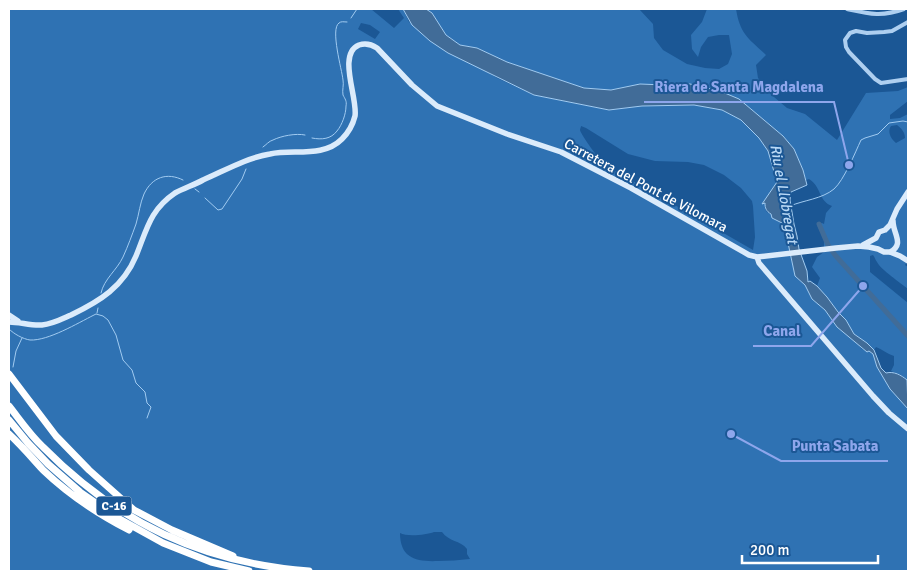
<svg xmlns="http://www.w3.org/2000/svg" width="917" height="580" viewBox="0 0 917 580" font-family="Signika,sans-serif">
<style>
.green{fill:#2f72b3;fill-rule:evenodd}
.water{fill:#416c98;stroke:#a1cbf1}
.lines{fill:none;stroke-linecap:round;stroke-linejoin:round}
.stream{stroke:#a1cbf1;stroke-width:1}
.canal{stroke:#416c98;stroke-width:5}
.street{stroke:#aecff0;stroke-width:4}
.secondary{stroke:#dbebfb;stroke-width:5.5}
.highway{stroke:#fff;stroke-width:7}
.labels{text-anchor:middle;stroke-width:4;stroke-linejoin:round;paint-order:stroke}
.shield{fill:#1b5795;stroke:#bbcddf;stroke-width:1}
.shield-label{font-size:12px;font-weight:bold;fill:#fff}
.street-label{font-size:14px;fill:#fff;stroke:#1b5795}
.water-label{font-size:15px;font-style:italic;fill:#bad9f6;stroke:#1b5795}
.leader{fill:none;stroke:#8ea6ec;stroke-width:2}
.callout-dot{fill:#8ea6ec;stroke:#1b5795;stroke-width:2}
.callout-label{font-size:15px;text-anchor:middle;font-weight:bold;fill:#8ea6ec;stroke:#1b5795;stroke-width:4;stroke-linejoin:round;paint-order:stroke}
</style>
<rect width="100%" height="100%" fill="#1b5795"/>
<path class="green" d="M 9,9 L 371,9 L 394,28 L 404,18 L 398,9 L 403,9 L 409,22 L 481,68 L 497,78 L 534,95 L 609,110 L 642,106 L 694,105 L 722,110 L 741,120 L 759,138 L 768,151 L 777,182 C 773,188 760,205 767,212 C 768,213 770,213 771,214 C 778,220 774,220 784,224 L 795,276 L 805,285 L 812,299 L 825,310 L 837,327 L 856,341 L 862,349 L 869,351 L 873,354 L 877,367 L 890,389 L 908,409 L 908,571 L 9,571 ZM 361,23 L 370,25 L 380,32 L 375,39 L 358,29 ZM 581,126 L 586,128 L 628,154 L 655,161 L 688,162 L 704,165 L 724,175 L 741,188 L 752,201 L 753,206 L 755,237 L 753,250 L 605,165 C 600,161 581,135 580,130 C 580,129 581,127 581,126 ZM 434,532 L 442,532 C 449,542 460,540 467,549 L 467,554 L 470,559 C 459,560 449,561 438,561 C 416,562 400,558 400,533 C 407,537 426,535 434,532 Z
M 426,9 L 639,9 L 653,24 L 654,38 L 663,50 L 687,64 L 705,68 L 719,69 L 728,64 L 732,54 L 729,35 L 719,35 L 708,37 L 701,47 L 698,57 L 692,49 L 691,35 L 702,22 L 707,9 L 736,9 C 740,34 748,38 766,55 L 756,65 L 758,78 L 774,97 L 787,108 L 805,114 L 837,140 L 866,93 L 898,91 L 908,87 L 908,101 L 890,115 L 890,119 L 900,118 L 908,114 L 908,261 L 905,265 L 908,267 L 908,289 C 901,283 881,270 877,262 C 875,260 875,257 873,255 L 870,256 L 870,272 L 908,303 L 908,386 L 907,385 L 907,380 L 901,375 L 891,371 L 894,365 L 894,356 C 887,354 882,349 876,347 L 874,350 L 867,343 L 854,334 L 846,320 L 838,312 L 827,297 L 817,286 L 820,278 L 812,267 L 817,257 L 824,252 L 824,239 L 817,225 L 822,223 L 824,224 L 826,213 L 832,206 C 819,202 821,186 809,179 L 806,180 L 803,170 L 794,149 L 783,136 L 739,99 L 720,91 L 664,85 L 640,84 L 611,90 L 584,88 L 507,62 L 477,48 L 460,45 L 446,35 L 432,13 ZM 897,125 C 901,128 905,132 905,138 L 896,143 C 891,139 887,132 891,126 Z"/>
<path class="water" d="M 403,9 L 426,9 L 432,13 L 446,35 L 460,45 L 477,48 L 507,62 L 584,88 L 611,90 L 640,84 L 664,85 L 690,84 L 720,91 L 739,99 L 783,136 L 794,149 L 803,170 L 807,185 L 791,192 L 790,200 L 794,224 L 797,236 L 799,249 L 807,271 L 808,282 L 810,281 L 817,286 L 827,297 L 838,312 L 846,320 L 854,334 L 867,343 L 874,350 L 881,368 L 886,373 C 894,371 901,375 907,380 L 908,409 L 890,389 L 877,367 L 873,354 L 869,351 L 867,352 L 837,327 L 825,310 L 812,299 L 805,285 L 795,276 L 784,224 L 772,218 L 771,214 C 766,211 765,208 765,203 L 762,204 L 777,182 L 768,151 L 759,138 L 741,120 L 722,110 L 694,105 L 642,106 L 609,110 L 534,95 L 448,53 L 430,41 L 412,25 Z"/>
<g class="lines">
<path class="stream" d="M 351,18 L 357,9
M 312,138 C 322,140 331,139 337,131 C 342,125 346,114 346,106 C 347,101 345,99 343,95 C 342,90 344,85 343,80 C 342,70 330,29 339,23 C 341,21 344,22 347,22
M 263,147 C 266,145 269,141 273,140 C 281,136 296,133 305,135
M 195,189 L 199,192
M 205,198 L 218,210 L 222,209 L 242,179 L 246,169
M 790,206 C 804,200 822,199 834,189 C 844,180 855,153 861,140 L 865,138 L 878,134 L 889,123 L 903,121 L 908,122
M 101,293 C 104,279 117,270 123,257 C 128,246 132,235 136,224 C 139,214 140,203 144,194 C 152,177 167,172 183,180
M 97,313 L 98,308
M 9,329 C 14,334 23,339 30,340 C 48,341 78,323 94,315 L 96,314 L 103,316 L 108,320 L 116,335 L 123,360 L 132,370 L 136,383 L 145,392 L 147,403 L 151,407 L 147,418
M 13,367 L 16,351 L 22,338"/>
<path class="canal" d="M 819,224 L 828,245 L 835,255 L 908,336"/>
<path class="street" d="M 847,9 C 870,14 882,17 904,9
M 908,22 L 892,31 L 884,32 L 867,33 L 856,31 L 850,33 L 845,40 L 846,47 L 849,52 L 875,79 L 881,83 L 908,79"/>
<path class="secondary" d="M 863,245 L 876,238 L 879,232 L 885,230 L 890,225 L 897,209 L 908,192
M 890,252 C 905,244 893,234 893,221
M 757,257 L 759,263 L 873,396 L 889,413 L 908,429
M 9,315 L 18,321
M 9,322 C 20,322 31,326 42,325 C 53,324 62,319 71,315 C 100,301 123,287 136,256 C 147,229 150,210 175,193 C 184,188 194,185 203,180 C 224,171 246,158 270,154 C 294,149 323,158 342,139 C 348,133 353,124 355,116 C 358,98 337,54 359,45 C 365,43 371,44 377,48 L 412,85 L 437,106 L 507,134 L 561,152 L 631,188 L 749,255 L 757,257 L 836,248 L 858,246 L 869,247 L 878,249 L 884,252 L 890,252 L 900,256 L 908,261"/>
<path class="highway" d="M 9,374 L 56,436 L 89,470 L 134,510 L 172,530 L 233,556
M 9,406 C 20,420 30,435 43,447 C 118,523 203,563 309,571
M 9,420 L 28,443 L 48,464 L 80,492 L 116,517 L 163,543 L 211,562 L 249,571
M 9,434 C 21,445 32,458 43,470 C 68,494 98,514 129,530"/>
</g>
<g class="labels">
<rect class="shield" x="96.5" y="496.5" width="35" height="19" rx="4"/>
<g class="shield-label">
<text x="114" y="510">C-16</text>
</g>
<g class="street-label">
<text transform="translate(646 185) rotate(28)" y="5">Carretera del Pont de Vilomara</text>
</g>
<g class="water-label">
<text transform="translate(784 194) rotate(80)" y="5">Riu el Llobregat</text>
</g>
</g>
<path class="leader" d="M849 165L834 102H644M863 286L811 346H753M731 434L781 461H888"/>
<g class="callout-dot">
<circle cx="849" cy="165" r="5"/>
<circle cx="863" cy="286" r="5"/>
<circle cx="731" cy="434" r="5"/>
</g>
<g class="callout-label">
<text x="739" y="92">Riera de Santa Magdalena</text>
<text x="782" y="336">Canal</text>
<text x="835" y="451">Punta Sabata</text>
</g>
<rect width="917" height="580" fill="none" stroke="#ffffff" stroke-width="20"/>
<path d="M742 555v8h136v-8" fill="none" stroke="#ffffff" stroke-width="2.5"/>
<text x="750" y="555" font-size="15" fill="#ffffff" stroke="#1b5795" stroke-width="4" paint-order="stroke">200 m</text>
</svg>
